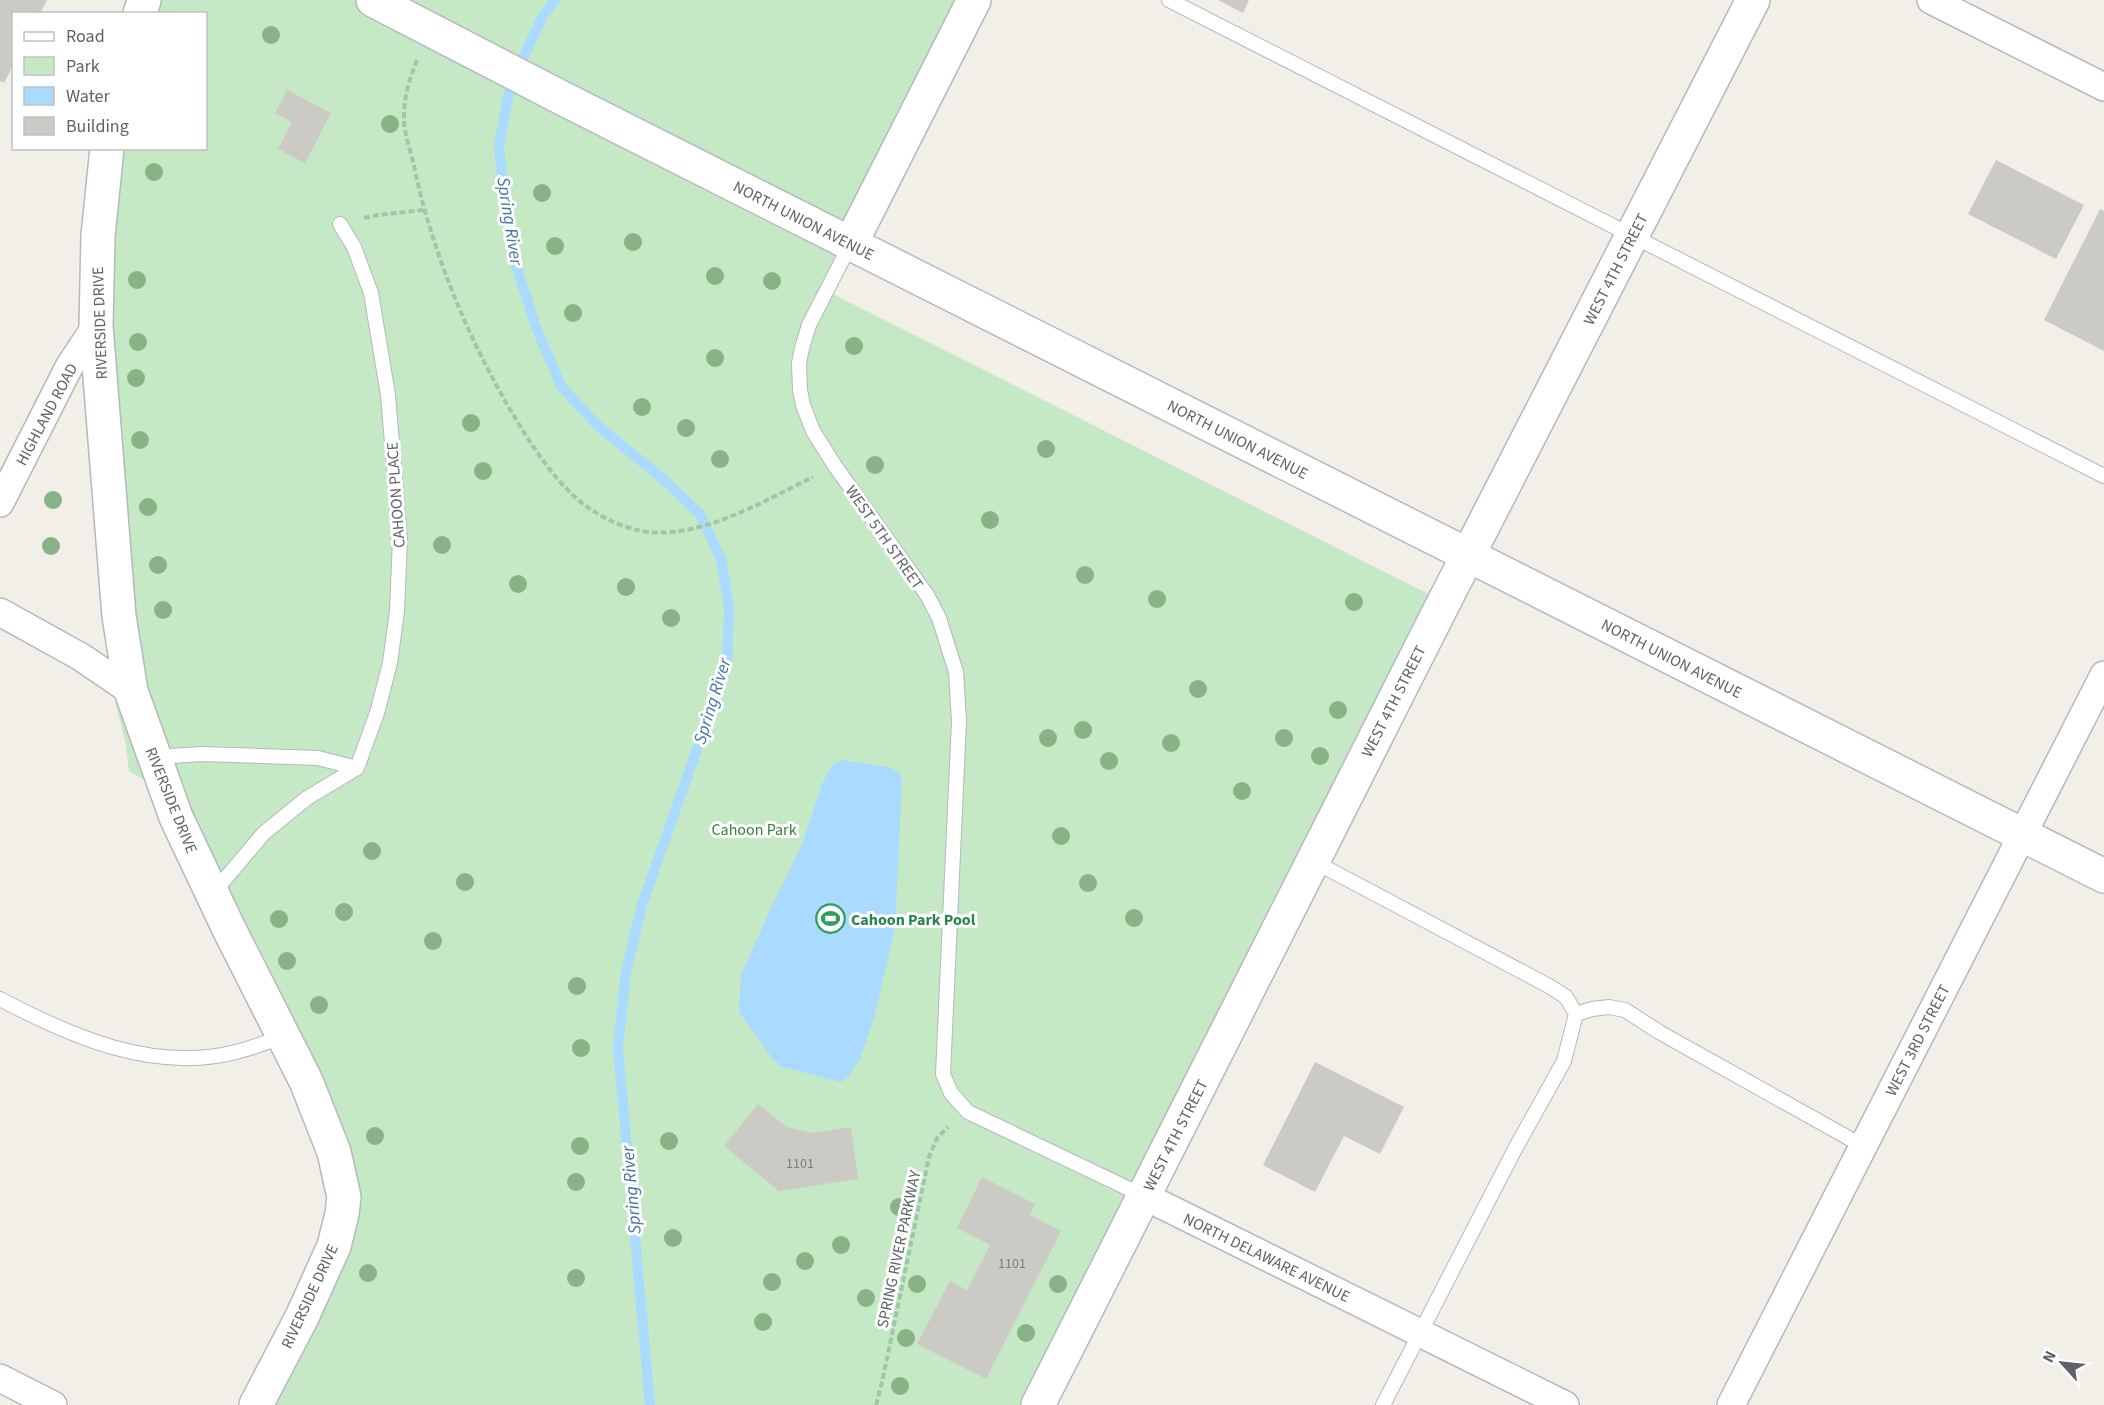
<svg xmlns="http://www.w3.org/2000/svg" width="2104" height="1405" viewBox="0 0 2104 1405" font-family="'Source Sans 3',sans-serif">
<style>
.green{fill:#c5e8c5}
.water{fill:#aadaff}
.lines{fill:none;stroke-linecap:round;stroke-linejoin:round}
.stream{stroke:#aadaff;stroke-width:10}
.building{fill:#cccac5}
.service-casing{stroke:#b5b8bc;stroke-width:16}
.minor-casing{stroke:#b5b8bc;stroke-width:30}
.tertiary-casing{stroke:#b5b8bc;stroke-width:36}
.secondary-casing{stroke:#b6babf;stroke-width:36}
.path{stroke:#9cc7a9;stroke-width:4;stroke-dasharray:6 3;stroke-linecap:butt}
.service{stroke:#fff;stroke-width:14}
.minor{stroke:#fff;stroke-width:27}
.tertiary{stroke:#fff;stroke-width:33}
.secondary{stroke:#fff;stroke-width:33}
.tree{fill:#89b387}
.labels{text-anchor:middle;stroke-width:6;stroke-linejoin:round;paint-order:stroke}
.number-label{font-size:14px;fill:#7a7d7f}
.street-label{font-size:16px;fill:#5f6368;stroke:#fff}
.park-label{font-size:16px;fill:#348238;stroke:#fff}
.leisure-label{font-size:16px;font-weight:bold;fill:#27864d;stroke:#fff;text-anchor:start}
.water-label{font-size:18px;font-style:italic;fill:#4174aa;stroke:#fff}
</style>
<rect width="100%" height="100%" fill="#f1efe8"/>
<path class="green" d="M 144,0 L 974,0 L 827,291 L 1444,602 L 1038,1405 L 256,1405 L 344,1197 L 154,786 L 129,771 L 125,740 L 115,701 L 121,671 L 107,149 L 206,148 L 206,14 L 140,13 Z"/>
<path class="water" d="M 841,760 L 889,767 L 899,772 L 902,780 L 895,928 L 874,1018 L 860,1059 L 849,1076 L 841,1082 L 782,1067 L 774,1061 L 739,1012 L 741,975 L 770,910 L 801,847 L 822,784 L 831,766 Z"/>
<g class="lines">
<path class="stream" d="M 555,0 L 543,16 L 511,83 L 499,145 L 505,212 L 514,259 L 536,327 L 561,386 L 597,425 L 662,478 L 700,514 L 721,559 L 729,607 L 727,664 L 642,905 L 626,972 L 618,1048 L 650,1405"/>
</g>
<path class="building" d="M 0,0 L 47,0 L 40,14 L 14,14 L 14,64 L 4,83 L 0,81 Z
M 1218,0 L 1249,0 L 1243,13 Z
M 287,90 L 331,113 L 305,163 L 278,149 L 292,122 L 275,113 Z
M 1996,160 L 2084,205 L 2056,259 L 1968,214 Z
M 2100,209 L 2104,211 L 2104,351 L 2044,320 Z
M 1315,1062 L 1404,1107 L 1380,1154 L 1344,1136 L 1315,1192 L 1263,1165 Z
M 758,1104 L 787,1127 L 813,1133 L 851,1127 L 858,1179 L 779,1191 L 724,1146 Z
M 982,1177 L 1035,1204 L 1030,1215 L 1061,1231 L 986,1379 L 917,1344 L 950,1281 L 967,1290 L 990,1245 L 957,1228 Z"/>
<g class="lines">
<defs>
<path id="service" d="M 1169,0 L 2104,476
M 851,243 L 809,325 L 802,348 L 799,363 L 800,390 L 803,405 L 813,431 L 835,466 L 927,595 L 939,618 L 956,672 L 959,721 L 943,1074 L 951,1093 L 968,1112 L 1144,1196
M 156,757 L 202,754 L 318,758 L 357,768
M 1313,861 L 1549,986 L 1566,997 L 1576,1014 L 1564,1061 L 1515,1149 L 1383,1405
M 214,892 L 264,833 L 307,798 L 357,768 L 377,713 L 390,663 L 397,611 L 400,540 L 388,395 L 371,293 L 354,247 L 340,224
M 0,999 C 72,1037 154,1073 236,1052 C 252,1048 268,1042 284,1036
M 1576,1014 L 1592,1009 L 1609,1007 L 1625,1010 L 1659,1032 L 1863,1146"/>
<path id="minor" d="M 1931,0 L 2104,87
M 0,503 L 69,367 L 96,326
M 0,612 L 81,657 L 131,691
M 1144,1196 L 1565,1405
M 0,1378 L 53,1405
M 1731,1405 L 2104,675"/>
<path id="tertiary" d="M 140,14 L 144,0
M 107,148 L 98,236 L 96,326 L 119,616 L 131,691 L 176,817 L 229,929 L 306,1081 L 334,1152 L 344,1197 L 342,1214 L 334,1246 L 302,1317 L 256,1405
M 851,243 L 974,0
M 1038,1405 L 1444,602 L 1753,0"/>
<path id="secondary" d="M 373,0 L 562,98 L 2104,876"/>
</defs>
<use href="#service" class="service-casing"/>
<use href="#minor" class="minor-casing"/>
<use href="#tertiary" class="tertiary-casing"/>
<use href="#secondary" class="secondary-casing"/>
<path class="path" d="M 417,60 C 409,80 403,100 404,122 C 405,136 411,152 414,166 C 432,251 465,331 508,406 C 527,438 547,471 575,497 C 590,511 610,522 630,528 C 689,547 761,502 813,477
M 364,218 L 378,215 L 423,210
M 876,1405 L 882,1382 L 929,1157 L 937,1138 L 948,1127"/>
<use href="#service" class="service"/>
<use href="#minor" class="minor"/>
<use href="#tertiary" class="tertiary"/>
<use href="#secondary" class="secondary"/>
</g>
<g class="tree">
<circle cx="271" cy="35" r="9"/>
<circle cx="390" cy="124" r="9"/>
<circle cx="154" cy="172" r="9"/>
<circle cx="542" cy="193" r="9"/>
<circle cx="633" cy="242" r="9"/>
<circle cx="555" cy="246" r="9"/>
<circle cx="715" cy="276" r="9"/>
<circle cx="137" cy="280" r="9"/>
<circle cx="772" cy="281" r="9"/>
<circle cx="573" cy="313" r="9"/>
<circle cx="138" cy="342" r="9"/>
<circle cx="854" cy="346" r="9"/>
<circle cx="715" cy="358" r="9"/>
<circle cx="136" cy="378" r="9"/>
<circle cx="642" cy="407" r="9"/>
<circle cx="471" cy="423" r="9"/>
<circle cx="686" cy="428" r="9"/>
<circle cx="140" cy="440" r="9"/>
<circle cx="1046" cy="449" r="9"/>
<circle cx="720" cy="459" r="9"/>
<circle cx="875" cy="465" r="9"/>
<circle cx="483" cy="471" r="9"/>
<circle cx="53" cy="500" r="9"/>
<circle cx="148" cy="507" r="9"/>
<circle cx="990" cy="520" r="9"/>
<circle cx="442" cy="545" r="9"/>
<circle cx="51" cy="546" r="9"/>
<circle cx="158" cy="565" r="9"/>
<circle cx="1085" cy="575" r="9"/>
<circle cx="518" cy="584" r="9"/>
<circle cx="626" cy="587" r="9"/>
<circle cx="1157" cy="599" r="9"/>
<circle cx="1354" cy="602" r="9"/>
<circle cx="163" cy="610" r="9"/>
<circle cx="671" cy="618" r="9"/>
<circle cx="1198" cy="689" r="9"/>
<circle cx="1338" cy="710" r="9"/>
<circle cx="1083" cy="730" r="9"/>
<circle cx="1048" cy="738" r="9"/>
<circle cx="1284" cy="738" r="9"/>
<circle cx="1171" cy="743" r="9"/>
<circle cx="1320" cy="756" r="9"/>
<circle cx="1109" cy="761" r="9"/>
<circle cx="1242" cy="791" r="9"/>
<circle cx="1061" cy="836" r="9"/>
<circle cx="372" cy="851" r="9"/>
<circle cx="465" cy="882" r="9"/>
<circle cx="1088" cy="883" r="9"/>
<circle cx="344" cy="912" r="9"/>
<circle cx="1134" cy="918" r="9"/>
<circle cx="279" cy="919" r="9"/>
<circle cx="433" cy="941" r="9"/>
<circle cx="287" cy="961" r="9"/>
<circle cx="577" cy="986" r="9"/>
<circle cx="319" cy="1005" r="9"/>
<circle cx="581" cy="1048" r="9"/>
<circle cx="375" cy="1136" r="9"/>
<circle cx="669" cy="1141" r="9"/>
<circle cx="580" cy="1146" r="9"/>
<circle cx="576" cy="1182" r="9"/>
<circle cx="899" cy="1207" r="9"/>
<circle cx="673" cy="1238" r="9"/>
<circle cx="841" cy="1245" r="9"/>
<circle cx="805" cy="1261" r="9"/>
<circle cx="368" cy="1273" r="9"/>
<circle cx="576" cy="1278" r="9"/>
<circle cx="772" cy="1282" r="9"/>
<circle cx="917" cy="1284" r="9"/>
<circle cx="1058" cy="1284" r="9"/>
<circle cx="866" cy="1298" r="9"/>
<circle cx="763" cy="1322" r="9"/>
<circle cx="1026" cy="1333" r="9"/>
<circle cx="906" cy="1338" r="9"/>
<circle cx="900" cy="1386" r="9"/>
</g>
<defs>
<symbol id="stadium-ring" viewBox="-11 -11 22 22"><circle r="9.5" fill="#fff" stroke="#2e9e5b" stroke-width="1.5"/><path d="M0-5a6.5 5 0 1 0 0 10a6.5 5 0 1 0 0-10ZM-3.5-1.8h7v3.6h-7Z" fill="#2e9e5b"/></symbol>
</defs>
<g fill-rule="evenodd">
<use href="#stadium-ring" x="814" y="902" width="33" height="33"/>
</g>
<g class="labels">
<g class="number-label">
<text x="800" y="1168">1101</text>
<text x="1012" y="1268">1101</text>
</g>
<g class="street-label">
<text transform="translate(804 220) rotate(27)" y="6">NORTH UNION AVENUE</text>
<text transform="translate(1615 269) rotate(-63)" y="6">WEST 4TH STREET</text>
<text transform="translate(99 323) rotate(-92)" y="6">RIVERSIDE DRIVE</text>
<text transform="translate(46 414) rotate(-62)" y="6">HIGHLAND ROAD</text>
<text transform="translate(1238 439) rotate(27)" y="6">NORTH UNION AVENUE</text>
<text transform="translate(395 495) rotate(-94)" y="6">CAHOON PLACE</text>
<text transform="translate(885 537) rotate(55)" y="6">WEST 5TH STREET</text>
<text transform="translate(1672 658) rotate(27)" y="6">NORTH UNION AVENUE</text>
<text transform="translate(1393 701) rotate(-63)" y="6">WEST 4TH STREET</text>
<text transform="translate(172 800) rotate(68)" y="6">RIVERSIDE DRIVE</text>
<text transform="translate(1917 1040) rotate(-63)" y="6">WEST 3RD STREET</text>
<text transform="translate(1175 1135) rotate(-63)" y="6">WEST 4TH STREET</text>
<text transform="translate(898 1249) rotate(-78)" y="6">SPRING RIVER PARKWAY</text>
<text transform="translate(1267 1257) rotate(26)" y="6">NORTH DELAWARE AVENUE</text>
<text transform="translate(309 1296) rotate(-65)" y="6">RIVERSIDE DRIVE</text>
</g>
<g class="park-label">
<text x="754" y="835">Cahoon Park</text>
</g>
<g class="leisure-label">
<text x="851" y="925">Cahoon Park Pool</text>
</g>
<g class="water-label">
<text transform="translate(510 221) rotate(81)" y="6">Spring River</text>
<text transform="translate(712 701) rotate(-73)" y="6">Spring River</text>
<text transform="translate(631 1190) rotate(-95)" y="6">Spring River</text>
</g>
</g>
<rect x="12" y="12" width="195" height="138" fill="#ffffff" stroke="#bfc1c3" stroke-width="1.5"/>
<rect x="24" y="32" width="30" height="9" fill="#ffffff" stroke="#bfc1c3" stroke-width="1.5"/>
<text x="66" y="42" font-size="18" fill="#5f6368">Road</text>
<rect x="24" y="57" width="30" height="18" fill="#c5e8c5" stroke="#bfc1c3" stroke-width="1.5"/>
<text x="66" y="72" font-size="18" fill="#5f6368">Park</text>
<rect x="24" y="87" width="30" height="18" fill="#aadaff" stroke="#bfc1c3" stroke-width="1.5"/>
<text x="66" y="102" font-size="18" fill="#5f6368">Water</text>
<rect x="24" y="117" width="30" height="18" fill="#cccac5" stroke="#bfc1c3" stroke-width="1.5"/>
<text x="66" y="132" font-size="18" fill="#5f6368">Building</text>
<g transform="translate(2062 1363) rotate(297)" stroke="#ffffff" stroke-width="4.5" paint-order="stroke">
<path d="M0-4.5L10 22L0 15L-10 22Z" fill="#5f6368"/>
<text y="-9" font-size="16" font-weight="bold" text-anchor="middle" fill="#5f6368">N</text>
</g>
</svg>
